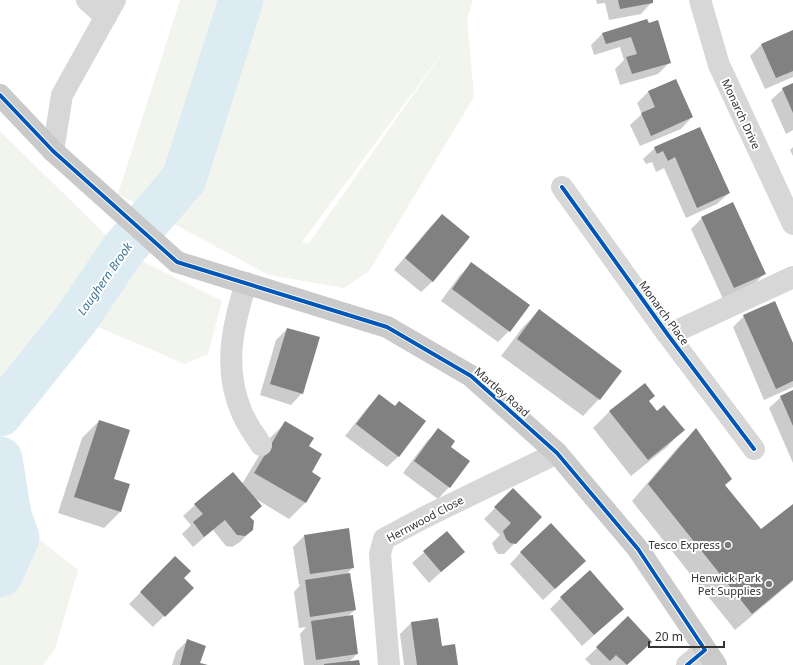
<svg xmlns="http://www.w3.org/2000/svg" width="793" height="665" viewBox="0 0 793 665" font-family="'Noto Sans',sans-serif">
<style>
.green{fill:#f1f5ed;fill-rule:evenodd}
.shadow{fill:#0003}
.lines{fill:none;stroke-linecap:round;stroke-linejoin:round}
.river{stroke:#ddebf3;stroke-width:45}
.building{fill:#818181}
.minor{stroke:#d7d7d7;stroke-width:22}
.major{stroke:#cacaca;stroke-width:22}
.cycleway-casing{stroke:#fff;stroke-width:6}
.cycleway{stroke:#0057b8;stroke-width:4}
.poi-dot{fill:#7a7a7a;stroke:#fff;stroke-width:1.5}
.labels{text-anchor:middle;stroke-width:4;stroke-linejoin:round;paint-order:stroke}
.street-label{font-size:11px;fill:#333;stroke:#fff}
.poi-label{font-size:11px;fill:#333;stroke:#fff;text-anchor:end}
.water-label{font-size:12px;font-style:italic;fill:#3f7597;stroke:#fff}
</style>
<rect width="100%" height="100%" fill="#fff"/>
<path class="green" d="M 180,0 L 473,0 L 467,19 L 474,97 L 369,271 L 344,288 L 269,275 L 118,194 ZM 451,41 L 309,243 L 302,242 Z
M 0,131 L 122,251 L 222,301 L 208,354 L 185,364 L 77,318 L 0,414 Z
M 0,460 L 9,515 L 78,570 L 55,649 L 43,665 L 0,665 Z"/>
<path class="shadow" d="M 596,0 L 652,0 L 652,2 L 641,14 L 609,20 L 605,3 L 597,4 Z
M 647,20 L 670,62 L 658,74 L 620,85 L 615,69 L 624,60 L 620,47 L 594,55 L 591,45 L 603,33 Z
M 793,31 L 793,77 L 765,89 L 750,56 L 761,45 Z
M 676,80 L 692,117 L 681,129 L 640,146 L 630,125 L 642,114 L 637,103 L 648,92 Z
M 793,84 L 793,130 L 786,134 L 771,100 L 783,89 Z
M 699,128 L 729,193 L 717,204 L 686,218 L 664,168 L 656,172 L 652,162 L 646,164 L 643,159 L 655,148 Z
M 793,147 L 793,156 L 790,150 Z
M 442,215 L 433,281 L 421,292 L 394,270 L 431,226 Z
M 702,218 L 764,274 L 753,285 L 723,299 L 691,229 Z
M 471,264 L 509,331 L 498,342 L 441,301 L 460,275 Z
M 539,311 L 599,399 L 583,416 L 501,356 L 523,327 Z
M 744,316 L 793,346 L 793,387 L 764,400 L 733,327 Z
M 287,329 L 302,393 L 291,405 L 260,395 L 276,340 Z
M 645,384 L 648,402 L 657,413 L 683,430 L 667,447 L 631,476 L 593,428 L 609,412 Z
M 793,392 L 793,463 L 769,408 L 781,397 Z
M 379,395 L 394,407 L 399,456 L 387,467 L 345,436 L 368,407 Z
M 99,421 L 120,512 L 104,528 L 58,513 L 82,438 Z
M 285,423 L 311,472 L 320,478 L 305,503 L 289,519 L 256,499 L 261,506 L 249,518 L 252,530 L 240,542 L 232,547 L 226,546 L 213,530 L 193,547 L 182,534 L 191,525 L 183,516 L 195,505 L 233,473 L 242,484 L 269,439 Z
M 438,430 L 449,447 L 468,461 L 449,487 L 438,499 L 403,473 L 427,441 Z
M 696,430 L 724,485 L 761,530 L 793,505 L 793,581 L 735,630 L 632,501 L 679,446 Z
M 513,490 L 541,517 L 504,554 L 498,554 L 495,550 L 492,543 L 500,535 L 484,519 Z
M 447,532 L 463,552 L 429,583 L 412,563 Z
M 304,536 L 353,567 L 346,575 L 355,610 L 347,617 L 357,654 L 349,662 L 359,665 L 304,665 L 300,634 L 306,627 L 299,628 L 294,592 L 301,584 L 299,585 L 293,547 Z
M 521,552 L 573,572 L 543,600 L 510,564 Z
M 175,558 L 182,578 L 192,588 L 153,627 L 129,604 Z
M 561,598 L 623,609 L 582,646 L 550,609 Z
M 437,619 L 441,647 L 457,665 L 404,665 L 400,634 L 411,623 Z
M 188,640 L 199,663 L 206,665 L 172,665 L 176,652 Z
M 597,648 L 639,653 L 626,665 L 591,665 L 585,659 Z"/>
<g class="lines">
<path class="river" d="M 0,414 L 77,318 L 122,251 L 184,179 L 241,0
M 0,459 L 9,515 L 17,538 L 0,575"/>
</g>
<path class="building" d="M 618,0 L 653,0 L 653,3 L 620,9 Z
M 647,19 L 649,23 L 658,20 L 671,63 L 632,74 L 626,57 L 637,54 L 631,37 L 606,44 L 602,33 Z
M 793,30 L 793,71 L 776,78 L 761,44 Z
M 676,79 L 693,117 L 651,136 L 641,113 L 655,107 L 648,91 Z
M 793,83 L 793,113 L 782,88 Z
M 700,127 L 730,193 L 697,208 L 675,157 L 668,161 L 663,151 L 657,154 L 654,147 Z
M 733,202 L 766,274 L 734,288 L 701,217 Z
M 442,214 L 470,237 L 433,282 L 405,258 Z
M 471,262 L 530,305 L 510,332 L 452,289 Z
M 775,301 L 793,343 L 793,381 L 776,389 L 743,315 Z
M 539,309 L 622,371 L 600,400 L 517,339 Z
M 287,328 L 320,337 L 303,394 L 270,384 Z
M 645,383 L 655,396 L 649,401 L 657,411 L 664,405 L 685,430 L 648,460 L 609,411 Z
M 793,390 L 793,426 L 780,396 Z
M 379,394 L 395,406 L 399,401 L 426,421 L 399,457 L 356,424 Z
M 99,420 L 130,430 L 114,479 L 130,484 L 121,512 L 74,497 Z
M 285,421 L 314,438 L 309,446 L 322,454 L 312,472 L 321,478 L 306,503 L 254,473 Z
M 438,428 L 455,441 L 451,447 L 470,461 L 450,488 L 414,461 Z
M 696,428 L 732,479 L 725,485 L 761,529 L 793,504 L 793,580 L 752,614 L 648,484 Z
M 233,472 L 262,506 L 250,517 L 254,521 L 253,530 L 245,536 L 237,535 L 225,520 L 204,537 L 193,522 L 203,514 L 194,504 Z
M 513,488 L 542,517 L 516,544 L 510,543 L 506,539 L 503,531 L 511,523 L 494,507 Z
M 551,523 L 586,561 L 555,589 L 520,552 Z
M 349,528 L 354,568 L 310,574 L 304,535 Z
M 447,531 L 465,552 L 441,572 L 423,551 Z
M 175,556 L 191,571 L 184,578 L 194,588 L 165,617 L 140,592 Z
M 590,570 L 624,609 L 594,635 L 560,597 Z
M 350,573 L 356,610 L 310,617 L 305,580 Z
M 353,615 L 358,654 L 316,660 L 311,621 Z
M 628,616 L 652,642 L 627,665 L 616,655 L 610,661 L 596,647 Z
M 438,618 L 442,646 L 455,644 L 458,665 L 417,665 L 411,622 Z
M 187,639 L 206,646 L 200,663 L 208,665 L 180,665 Z
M 359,660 L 360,665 L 324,665 L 324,664 Z"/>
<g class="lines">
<path class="minor" d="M 87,0 L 106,17
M 700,0 L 719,65 L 793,224
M 53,151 L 62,95 L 115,0
M 562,187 L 668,335 L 754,449
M 246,283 C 232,328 223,369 242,413 C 247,425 255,435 261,445
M 668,335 L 793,277
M 389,665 L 380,554 L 384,539 L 425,517 L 557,453
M 687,665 L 705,650"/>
<path class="major" d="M 0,95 L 53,151 L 177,262 L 387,327 L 471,376 L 557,453 L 638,549 L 716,665"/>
<defs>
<path id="cycleway" d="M 0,95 L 53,151 L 177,262 L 387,327 L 471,376 L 557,453 L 638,549 L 705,650 L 687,665
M 562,187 L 668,335 L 754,449"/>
</defs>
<use href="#cycleway" class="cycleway-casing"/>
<use href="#cycleway" class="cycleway"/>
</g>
<g class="poi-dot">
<circle cx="728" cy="545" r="4"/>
<circle cx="769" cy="584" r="4"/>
</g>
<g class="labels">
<g class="street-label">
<text transform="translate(741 114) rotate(65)" y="4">Monarch Drive</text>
<text transform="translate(664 313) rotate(54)" y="4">Monarch Place</text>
<text transform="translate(502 392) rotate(41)" y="4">Martley Road</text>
<text transform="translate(425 519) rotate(-28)" y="4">Hernwood Close</text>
</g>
<g class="poi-label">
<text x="720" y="549">Tesco Express</text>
<text x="761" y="582">Henwick Park<tspan x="761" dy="13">Pet Supplies</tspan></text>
</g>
<g class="water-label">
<text transform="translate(105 279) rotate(-55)" y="4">Laughern Brook</text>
</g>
</g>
<path d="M649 641v6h75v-6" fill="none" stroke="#333333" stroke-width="2"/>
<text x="655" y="641" font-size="12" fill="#333333" stroke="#ffffff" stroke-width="3" paint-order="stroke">20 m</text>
</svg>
